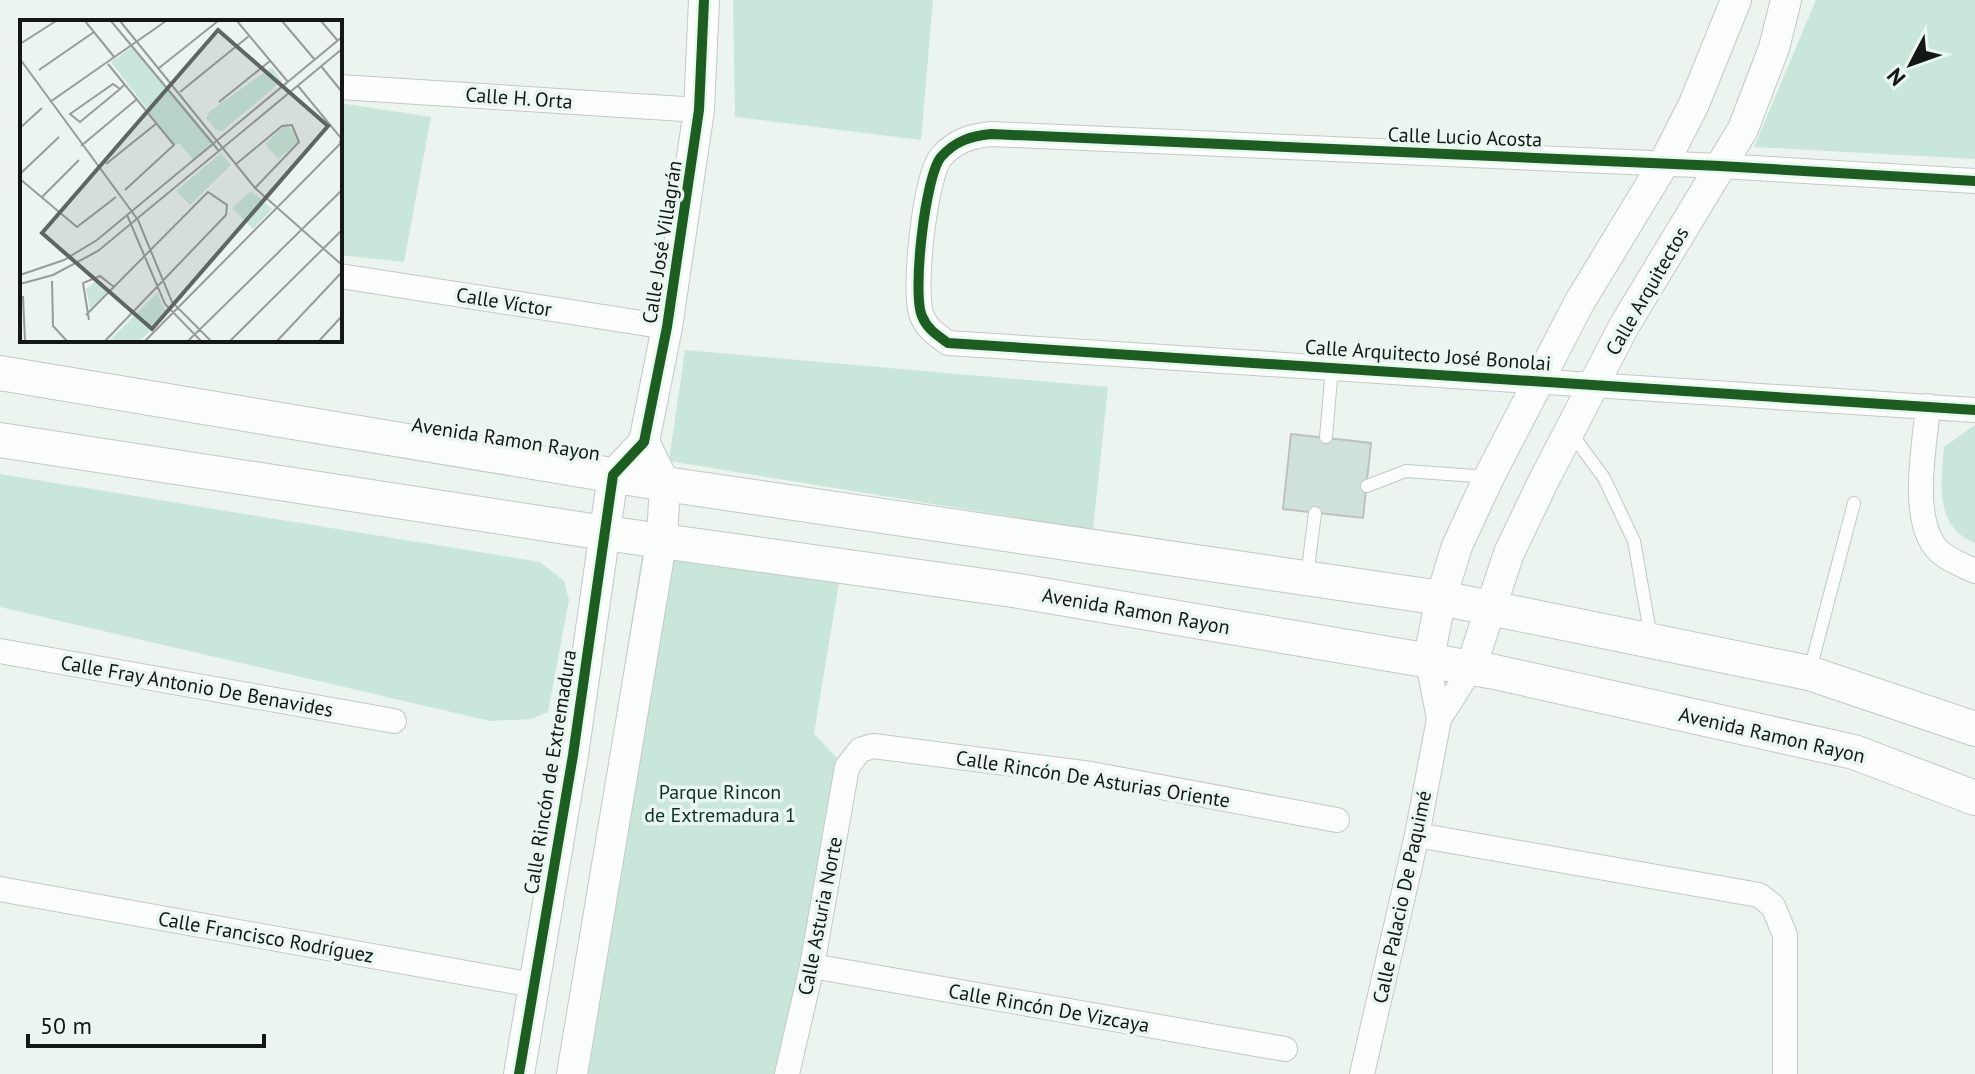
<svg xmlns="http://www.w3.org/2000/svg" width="1975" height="1074" viewBox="0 0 1975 1074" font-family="'PT Sans',sans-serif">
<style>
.green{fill:#c8e7da}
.building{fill:#cfe1d9;stroke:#bcc2bf;stroke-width:2}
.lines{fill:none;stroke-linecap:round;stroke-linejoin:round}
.service-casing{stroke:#c2c9c6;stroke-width:14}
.minor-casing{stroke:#c2c9c6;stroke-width:26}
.tertiary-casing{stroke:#c2c9c6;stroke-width:32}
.secondary-casing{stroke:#c2c9c6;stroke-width:36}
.service{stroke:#fcfdfd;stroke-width:12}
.minor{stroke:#fcfdfd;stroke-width:24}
.tertiary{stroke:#fcfdfd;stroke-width:30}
.secondary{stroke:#fcfdfd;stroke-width:34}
.cycleway-casing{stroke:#e9f7f0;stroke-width:15}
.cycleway{stroke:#1b5e20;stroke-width:10}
.labels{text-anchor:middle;stroke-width:7;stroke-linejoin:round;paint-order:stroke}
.street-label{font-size:20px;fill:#131816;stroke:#e9f7f0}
.park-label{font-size:20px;fill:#0f3125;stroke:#e9f7f0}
.inset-road{fill:none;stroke:#959c99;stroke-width:2}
.view{fill:#5f6562;fill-opacity:0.15;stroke:#5f6562;stroke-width:4}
.inset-edge{fill:none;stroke:#131816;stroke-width:4}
</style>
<rect width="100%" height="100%" fill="#ecf4f0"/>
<path class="green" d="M 733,0 L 933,0 L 921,140 L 735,117 Z
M 1816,0 L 1975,0 L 1975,159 L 1754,147 Z
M 340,103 L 431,117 L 404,262 L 340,255 Z
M 685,350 L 1108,387 L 1093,530 L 669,461 Z
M 1975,425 L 1975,543 C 1934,527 1941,484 1944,447 Z
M 0,474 L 540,562 L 564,581 L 569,600 L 548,712 L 532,719 L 490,721 L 0,607 Z
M 645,536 L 841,571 L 814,734 L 845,766 L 785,1074 L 559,1074 Z"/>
<path class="building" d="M 1291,434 L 1371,443 L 1363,518 L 1283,509 Z"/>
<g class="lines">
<defs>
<path id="service" d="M 1571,433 L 1604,478 L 1634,541 L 1651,638
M 1326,437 L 1332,367
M 1367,486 L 1406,471 L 1489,477
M 1307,577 L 1315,513
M 1810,670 L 1854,503"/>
<path id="minor" d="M 340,87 L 699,110
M 1975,181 L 1720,166 L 991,134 C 971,136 955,141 941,157 C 925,176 912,294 922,316 C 927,329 937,335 948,343 L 1975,410
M 340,276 L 667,327
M 1928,406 C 1925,444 1911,510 1933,544 C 1942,558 1960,564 1975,571
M 0,651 L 394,721
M 1439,719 L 1470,670
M 1417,835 L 1759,895 L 1773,906 L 1785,935 L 1785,1074
M 0,889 L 533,985
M 812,966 L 1285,1049
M 787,1074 L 812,966 L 847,767 L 860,750 L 873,746 L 1091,774 L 1337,820
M 1362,1074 L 1417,835 L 1439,719 L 1428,662"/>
<path id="tertiary" d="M 1428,662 L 1441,598 L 1457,546 L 1489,477 L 1579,303 L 1664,163 L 1694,104 L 1736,0
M 1470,670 L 1509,553 L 1543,482 L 1624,326 L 1743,129 L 1774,48 L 1786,0
M 519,1074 L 573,755 L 613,475 L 644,442 L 667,327 L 699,110 L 704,0
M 572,1074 L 662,538 L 665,484 L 644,442"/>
<path id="secondary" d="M 0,373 L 665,484 L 1441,598 L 1809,673 L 1975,729
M 0,440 L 605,533 L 1013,590 L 1495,672 L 1854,752 L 1975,798"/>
</defs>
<use href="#service" class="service-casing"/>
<use href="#minor" class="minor-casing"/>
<use href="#tertiary" class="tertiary-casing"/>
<use href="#secondary" class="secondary-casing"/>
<use href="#service" class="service"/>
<use href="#minor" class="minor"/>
<use href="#tertiary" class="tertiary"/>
<use href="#secondary" class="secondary"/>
<defs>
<path id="cycleway" d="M 1975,181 L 1720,166 L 991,134 C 971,136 955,141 941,157 C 925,176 912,294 922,316 C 927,329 937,335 948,343 L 1975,410
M 519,1074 L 573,755 L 613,475 L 644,442 L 667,327 L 699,110 L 704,0"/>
</defs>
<use href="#cycleway" class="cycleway-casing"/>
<use href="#cycleway" class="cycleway"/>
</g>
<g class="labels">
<g class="street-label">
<text transform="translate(519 98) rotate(4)" y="7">Calle H. Orta</text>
<text transform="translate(1465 137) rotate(2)" y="7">Calle Lucio Acosta</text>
<text transform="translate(662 242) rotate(-81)" y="7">Calle José Villagrán</text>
<text transform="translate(1647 291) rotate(-60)" y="7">Calle Arquitectos</text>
<text transform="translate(504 302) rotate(9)" y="7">Calle Víctor</text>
<text transform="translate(1428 355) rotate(4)" y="7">Calle Arquitecto José Bonolai</text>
<text transform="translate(506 439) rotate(9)" y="7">Avenida Ramon Rayon</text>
<text transform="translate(1136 611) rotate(10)" y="7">Avenida Ramon Rayon</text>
<text transform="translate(197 686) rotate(10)" y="7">Calle Fray Antonio De Benavides</text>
<text transform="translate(1772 735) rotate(13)" y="7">Avenida Ramon Rayon</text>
<text transform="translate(550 772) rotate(-81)" y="7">Calle Rincón de Extremadura</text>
<text transform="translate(1093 779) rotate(9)" y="7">Calle Rincón De Asturias Oriente</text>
<text transform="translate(1402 897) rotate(-78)" y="7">Calle Palacio De Paquimé</text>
<text transform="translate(820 916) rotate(-79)" y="7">Calle Asturia Norte</text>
<text transform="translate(266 937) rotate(10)" y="7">Calle Francisco Rodríguez</text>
<text transform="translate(1049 1008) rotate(10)" y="7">Calle Rincón De Vizcaya</text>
</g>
<g class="park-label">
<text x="720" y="799">Parque Rincon<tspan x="720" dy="23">de Extremadura 1</tspan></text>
</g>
</g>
<g transform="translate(20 20)">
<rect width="322" height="322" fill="#ecf4f0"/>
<path d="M 113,26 L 196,124 L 174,141 L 160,124 L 154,124 L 91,42 ZM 252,47 L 262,61 L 202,111 L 196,110 L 186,98 L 190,91 ZM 267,103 L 280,120 L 258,139 L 245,124 ZM 201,133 L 211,145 L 170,185 L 156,171 ZM 231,171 L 252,189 L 233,209 L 212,188 ZM 78,259 L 89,270 L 70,289 L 66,269 ZM 137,273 L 147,294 L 120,321 L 89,321 Z" fill="#c8e7da"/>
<path class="inset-road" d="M 65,1 L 95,38M 91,1 L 199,131M 100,1 L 235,168 L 322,245M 217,1 L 268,62M 262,1 L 295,40M 301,1 L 318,21M 0,24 L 36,1M 0,39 L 118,200 L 152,282 L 191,321M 88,44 L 154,125 L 105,170M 301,46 L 322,72M 139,48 L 198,1M 19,50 L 74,12M 100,69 L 93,64 L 50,94 L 60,102 L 100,69 L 105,64M 160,72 L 229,16M 30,82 L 146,1M 199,82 L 250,41M 0,108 L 22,88M 61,126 L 117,79M 86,144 L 137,103M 215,145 L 262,106 L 272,105 L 279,122 L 235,168M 0,154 L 39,117M 0,159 L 57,207 L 96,177M 21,178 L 59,140M 107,195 L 145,284 L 181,321M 0,255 L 44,240 L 77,220 L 322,17M 32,261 L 33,306 L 47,321M 0,264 L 33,255 L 78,231 L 322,29M 3,276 L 5,321M 66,295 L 188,172 L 207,185 L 206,195 L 85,321M 69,300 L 63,263 L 80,256 L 94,267M 125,321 L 320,124 L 321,118 L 278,66M 168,321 L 322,170M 210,321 L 322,210M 257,321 L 322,252M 299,321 L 322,296"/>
<path class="view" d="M 198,10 L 308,106 L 132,309 L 22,213 Z"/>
<rect width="322" height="322" class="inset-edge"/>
</g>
<g transform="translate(1911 64) rotate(229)" stroke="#e9f7f0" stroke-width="6" paint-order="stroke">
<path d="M0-6L14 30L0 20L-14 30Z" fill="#131816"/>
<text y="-12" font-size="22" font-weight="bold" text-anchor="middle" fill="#131816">N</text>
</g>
<path d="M28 1034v12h236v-12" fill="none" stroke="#131816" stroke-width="4"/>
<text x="40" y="1034" font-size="24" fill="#131816" stroke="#e9f7f0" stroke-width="6" paint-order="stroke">50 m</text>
</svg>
